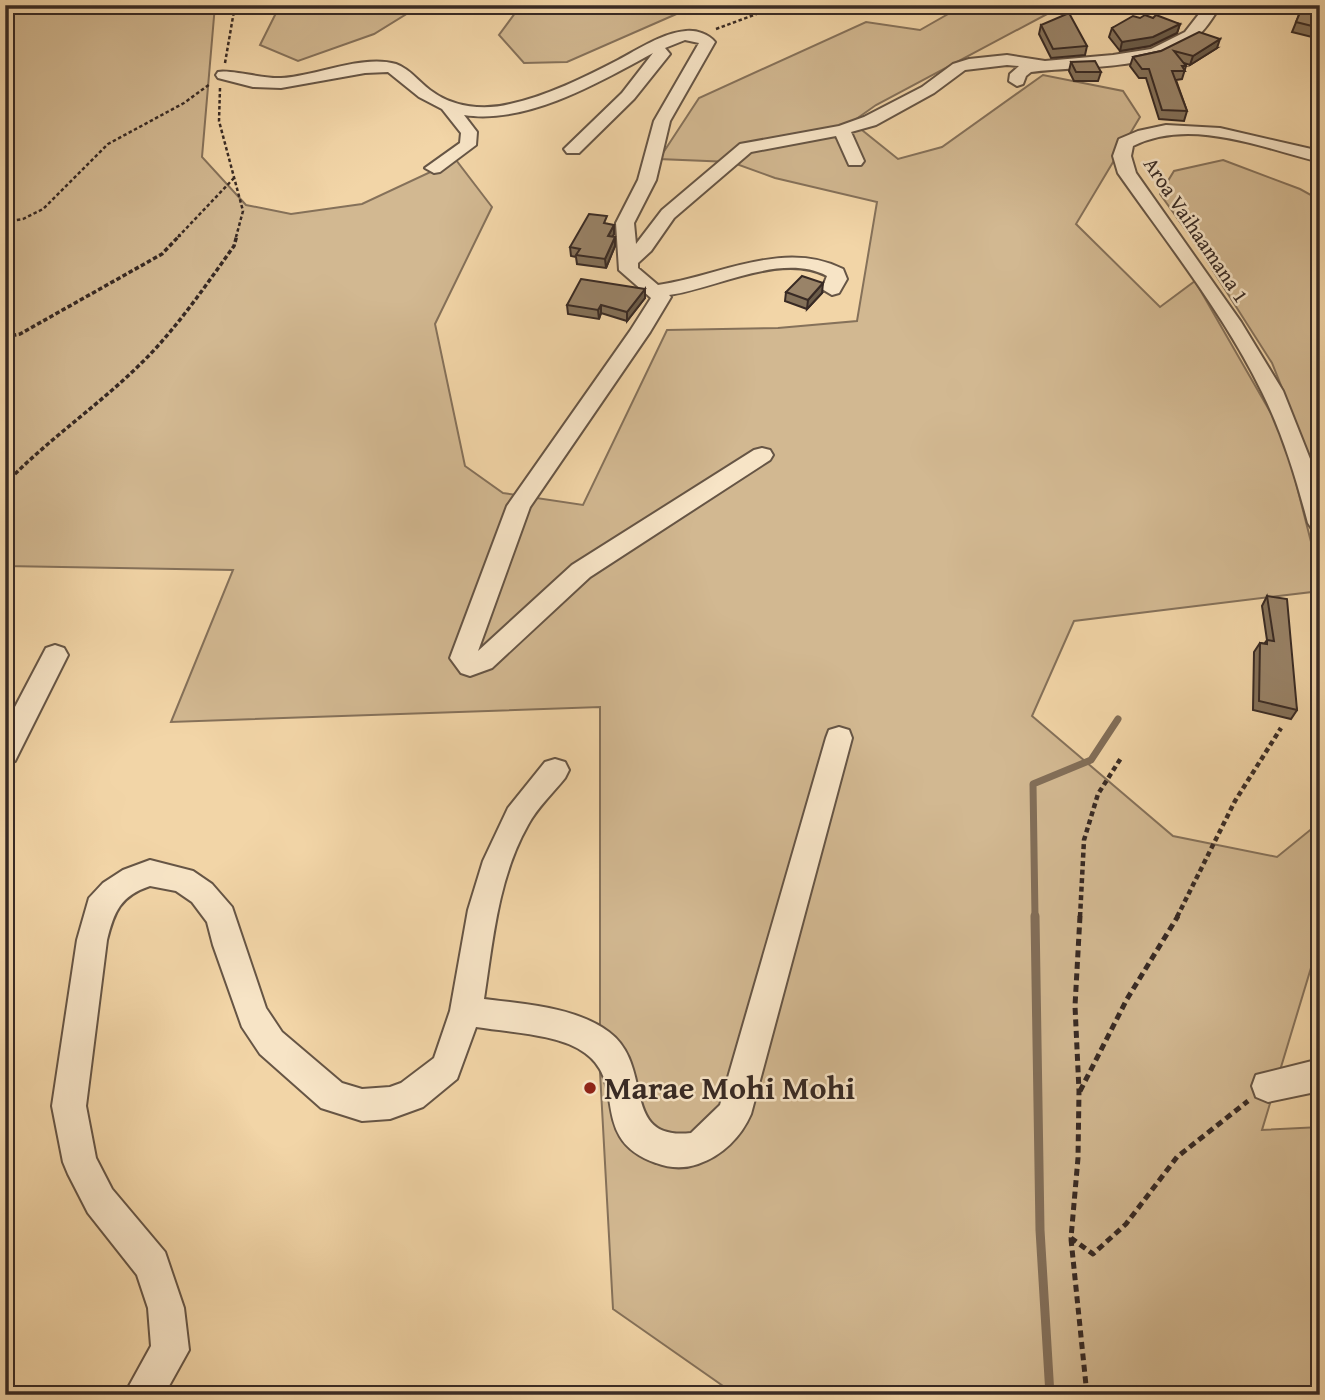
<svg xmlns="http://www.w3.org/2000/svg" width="1325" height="1400" viewBox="0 0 1325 1400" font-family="'Gentium Book Plus',serif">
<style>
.green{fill:#d2b891;stroke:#85715a;stroke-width:2}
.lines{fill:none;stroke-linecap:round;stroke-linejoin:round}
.stream-far1{stroke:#826e58;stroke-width:7}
.stream{stroke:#826e58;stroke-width:9}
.minor-casing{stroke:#665545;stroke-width:4}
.path-far3{stroke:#382a24;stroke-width:2.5;stroke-dasharray:3.5 2.5;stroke-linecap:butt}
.path-far2{stroke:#382a24;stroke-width:3.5;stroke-dasharray:4.5 2.5;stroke-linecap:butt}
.path-far1{stroke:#382a24;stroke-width:4.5;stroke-dasharray:5 3.5;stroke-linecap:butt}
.path{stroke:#382a24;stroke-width:5;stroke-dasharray:7 4.5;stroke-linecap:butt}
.minor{fill:#f7e4c6;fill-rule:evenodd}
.wall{fill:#847159;stroke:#382a24;stroke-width:2}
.shaded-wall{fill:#6b5c49;stroke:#382a24;stroke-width:2}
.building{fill:#998368;stroke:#382a24;stroke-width:2}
.poi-dot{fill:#8f2418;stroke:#f7e4c6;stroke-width:2.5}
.labels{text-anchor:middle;stroke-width:5;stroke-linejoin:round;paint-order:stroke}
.far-street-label{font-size:21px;fill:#382a24;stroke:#f7e4c6}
.near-poi-label{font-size:32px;font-weight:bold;fill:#382a24;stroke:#f7e4c6;text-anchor:start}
</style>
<rect width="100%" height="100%" fill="#f2d5a7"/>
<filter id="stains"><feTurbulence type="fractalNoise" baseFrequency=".00286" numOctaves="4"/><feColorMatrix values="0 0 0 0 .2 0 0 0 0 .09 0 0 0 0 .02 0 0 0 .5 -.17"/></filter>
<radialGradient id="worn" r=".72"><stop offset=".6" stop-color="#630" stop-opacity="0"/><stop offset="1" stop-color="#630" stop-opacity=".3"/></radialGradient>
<path class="green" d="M 5,5 L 215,5 L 202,157 L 246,205 L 291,214 L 362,204 L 456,160 L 492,207 L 435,324 L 465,466 L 503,493 L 583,505 L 667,330 L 778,328 L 857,321 L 877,202 L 775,178 L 731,162 L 659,159 L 699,98 L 866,22 L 920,30 L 964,5 L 1064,5 L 876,105 L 852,122 L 898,159 L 942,147 L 1043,75 L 1123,91 L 1140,117 L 1076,224 L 1160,307 L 1195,281 L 1284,436 L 1320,577 L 1320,591 L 1074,621 L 1032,716 L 1173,836 L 1277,857 L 1320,822 L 1320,938 L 1262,1130 L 1320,1127 L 1320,1395 L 736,1395 L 613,1309 L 600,1072 L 600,707 L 171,722 L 233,570 L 5,566 Z
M 280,5 L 421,5 L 374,34 L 298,61 L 260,45 Z
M 521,5 L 697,5 L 567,62 L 524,63 L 499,35 Z
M 1223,160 L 1300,189 L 1320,200 L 1320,483 L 1272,363 L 1198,247 L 1160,194 L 1174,171 Z"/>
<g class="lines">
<path class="stream-far1" d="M 1035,917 L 1033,784 L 1091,760 L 1118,719"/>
<path class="stream" d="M 1035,916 L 1040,1230 L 1050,1395"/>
<defs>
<path id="minor" d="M 1206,5 L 1221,5 C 1213,17 1205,31 1194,39 C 1150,72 1083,65 1031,72 L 1026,76 L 1023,84 L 1017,86 L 1009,81 L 1010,74 L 1019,66 L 1007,65 L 965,70 L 934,93 L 876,125 L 851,132 L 864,161 L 861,165 L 849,165 L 836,136 L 751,152 L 674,218 L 651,251 L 638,263 L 638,268 L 658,285 C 719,276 784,239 843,269 L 847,279 L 839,293 L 832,295 L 822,289 L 827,276 C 782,252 717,288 669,295 L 671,297 L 650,332 L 530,507 L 478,651 L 572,565 L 754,450 L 762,448 L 770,450 L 773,455 L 770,460 L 590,577 L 492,668 L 470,676 L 461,673 L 450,658 L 507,506 L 630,331 L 651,298 L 619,270 L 616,223 L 638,180 L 654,121 L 699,43 L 685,40 L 665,48 L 670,54 L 634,99 L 579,153 L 567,153 L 564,149 L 622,93 L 653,53 C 600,82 526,125 464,115 L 477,132 L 476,145 L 440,172 L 434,173 L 425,168 L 460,143 L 461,133 L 442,109 L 419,97 L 388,72 L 365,73 L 281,88 L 253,87 L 218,78 L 216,75 L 218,72 C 229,69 263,79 281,78 C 316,76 363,54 396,64 C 410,69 418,81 430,90 C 452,107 483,111 510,104 C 547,96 585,77 618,60 C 639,49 662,33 686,31 C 697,30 708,34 715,42 L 670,121 L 656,180 L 634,223 L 636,244 L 662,210 L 740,144 L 839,126 L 864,117 L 922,87 L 953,64 L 969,59 L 1007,55 L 1045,61 L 1113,55 L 1151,49 L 1185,32 Z
M 1166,125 L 1220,128 L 1320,151 L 1320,162 C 1262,148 1191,117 1133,146 L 1131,156 L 1136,173 L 1241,322 L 1283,391 L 1320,484 L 1320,531 L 1312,529 L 1308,523 C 1296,478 1283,434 1262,392 C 1224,314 1168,244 1118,173 L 1113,156 L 1119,139 L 1138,131 Z
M 55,645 L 64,648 L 68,655 L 15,761 L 5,764 L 5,726 L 46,648 Z
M 839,727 L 849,730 L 852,738 L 751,1114 C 741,1137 722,1156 698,1164 C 684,1169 669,1168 656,1163 C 588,1139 628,1084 585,1053 C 561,1034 507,1032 476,1027 L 457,1079 L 423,1107 L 390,1119 L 362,1121 L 321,1108 L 260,1054 L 242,1027 L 213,945 L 207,922 L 192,902 L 176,891 L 150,886 C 120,896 114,912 107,940 L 86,1106 L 96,1158 L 112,1189 L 165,1252 L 184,1308 L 189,1350 L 164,1395 L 124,1395 L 151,1346 L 148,1308 L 137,1275 L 88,1213 L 68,1174 L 63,1162 L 52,1106 L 77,940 L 89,898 L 103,883 L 123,870 L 150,860 L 193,871 L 212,884 L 232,907 L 266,1008 L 282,1032 L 342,1083 L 362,1089 L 390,1087 L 401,1083 L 434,1058 L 450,1011 L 468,910 L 483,861 L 508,808 L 545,762 L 555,759 L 565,762 L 569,770 L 565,778 C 553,793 537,808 528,825 C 498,878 493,940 484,999 C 523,1004 576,1007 609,1032 C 655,1066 619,1141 691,1133 L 720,1105 L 826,738 L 829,730 Z
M 1320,1059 L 1320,1091 L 1268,1102 L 1256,1097 L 1252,1086 L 1256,1075 Z"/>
</defs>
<use href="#minor" class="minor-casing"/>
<path class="path-far3" d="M 716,29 L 781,5
M 225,63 L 235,5
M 220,88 L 219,121 L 243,211 L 236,237
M 5,222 L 23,219 L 43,209 L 108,144 L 184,103 L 210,84
M 178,237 L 235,177"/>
<path class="path-far2" d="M 5,337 L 20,334 L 162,254 L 180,235
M 5,484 C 52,435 110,398 156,348 C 185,316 209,281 234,246 L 237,235"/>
<path class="path-far1" d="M 1080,917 L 1084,840 L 1098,794 L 1121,758
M 1177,917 L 1235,801 L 1281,728"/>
<path class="path" d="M 1080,916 L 1075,1006 L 1079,1091 L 1078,1158 L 1071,1238 L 1093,1254 L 1126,1224 L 1177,1157 L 1248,1101
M 1080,1091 L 1127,999 L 1178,916
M 1071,1239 L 1087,1395"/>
<use href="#minor" class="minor"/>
</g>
<path class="wall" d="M 1303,5 L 1320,5 L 1320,39 L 1292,32 Z
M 1140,18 L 1153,18 L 1180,24 L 1177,33 L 1150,46 L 1120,51 L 1109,37 L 1112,28 Z
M 1041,25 L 1087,46 L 1085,55 L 1051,58 L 1039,34 Z
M 1217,48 L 1190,65 L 1184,63 L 1186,66 L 1182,79 L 1176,80 L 1187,111 L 1184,121 L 1159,119 L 1146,78 L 1139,78 L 1130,66 L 1133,57 L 1161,51 Z
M 1071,62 L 1101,72 L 1098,81 L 1074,81 L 1069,71 Z
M 607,224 L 614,234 L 612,237 L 615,246 L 606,268 L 577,264 L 576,257 L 571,256 L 570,247 Z
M 645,289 L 645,298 L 627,321 L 601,313 L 599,319 L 568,314 L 567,305 Z
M 786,292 L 822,293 L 807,309 L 785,301 Z
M 1267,596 L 1297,710 L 1291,719 L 1253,710 L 1254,652 L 1260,643 L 1264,644 L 1267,640 L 1262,606 Z"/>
<path class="shaded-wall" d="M 1180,24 L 1177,33 L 1150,46 L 1120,51 L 1122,42 Z
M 1220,39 L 1217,48 L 1190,65 L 1193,56 Z
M 614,225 L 614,234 L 608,245 L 608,236 Z
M 615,237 L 615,246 L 606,268 L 605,259 Z
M 823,283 L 822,293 L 807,309 L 808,300 Z
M 645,289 L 645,298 L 627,321 L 627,312 Z
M 601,305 L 601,313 L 599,319 L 598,310 Z"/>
<path class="building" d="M 1303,5 L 1320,5 L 1320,28 L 1296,22 Z
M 1069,13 L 1087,46 L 1053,49 L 1041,25 Z
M 1145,15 L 1153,18 L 1156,15 L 1180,24 L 1153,37 L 1122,42 L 1112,28 L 1133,16 L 1140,18 Z
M 1199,32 L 1220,39 L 1193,56 L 1174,51 L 1186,66 L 1182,66 L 1185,71 L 1172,71 L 1187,111 L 1162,110 L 1149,69 L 1142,69 L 1133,57 L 1161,51 Z
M 1095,61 L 1101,72 L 1076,72 L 1071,62 Z
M 589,214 L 607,216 L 604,223 L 614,225 L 608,236 L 615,237 L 605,259 L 576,255 L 580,249 L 570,247 Z
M 802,276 L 823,283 L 808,300 L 786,292 Z
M 581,279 L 645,289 L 627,312 L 601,305 L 598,310 L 567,305 Z
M 1267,596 L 1287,599 L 1297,710 L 1259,701 L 1260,643 L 1267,644 L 1267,640 L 1274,641 Z"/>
<circle class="poi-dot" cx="590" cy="1088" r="7"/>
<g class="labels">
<g class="far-street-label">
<text transform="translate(1196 230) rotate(56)" y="7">Aroa Vaihaamana 1</text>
</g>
<g class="near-poi-label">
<text x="604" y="1099">Marae Mohi Mohi</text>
</g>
</g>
<rect width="1325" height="1400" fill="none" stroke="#f2d5a7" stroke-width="28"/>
<rect x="7" y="7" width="1311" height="1386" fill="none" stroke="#382a24" stroke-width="3.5"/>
<rect x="14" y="14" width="1297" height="1372" fill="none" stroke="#382a24" stroke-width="2"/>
<rect width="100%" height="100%" filter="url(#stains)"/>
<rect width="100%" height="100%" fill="url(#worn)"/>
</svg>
